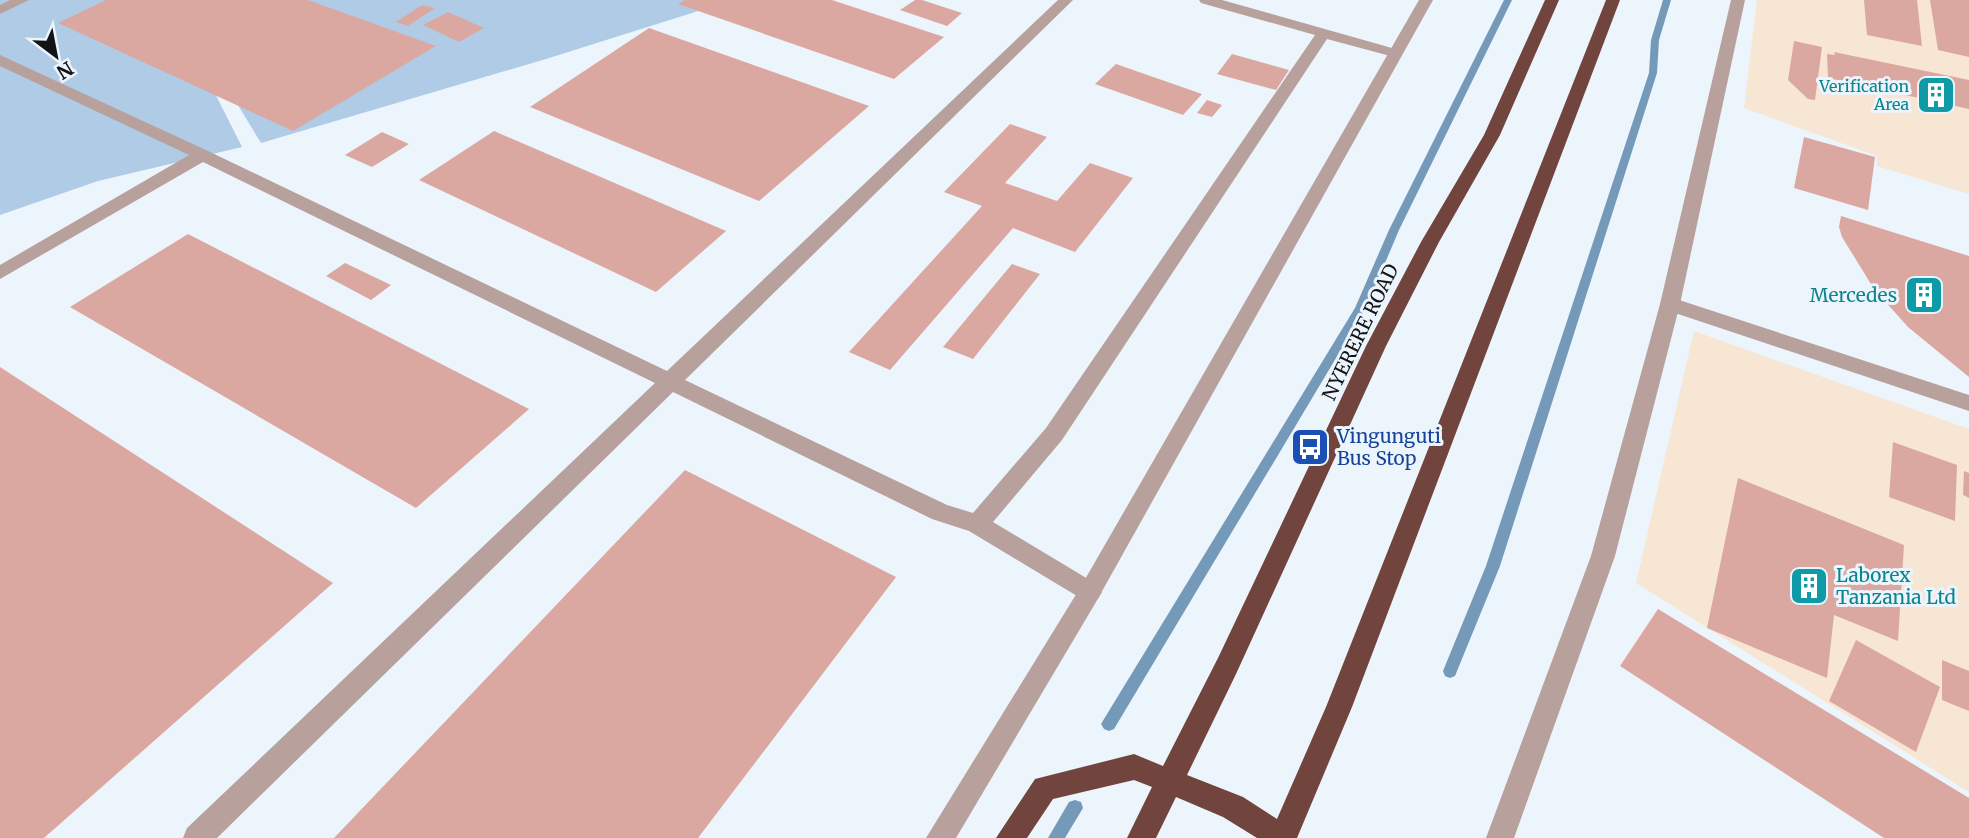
<svg xmlns="http://www.w3.org/2000/svg" width="1969" height="838" viewBox="0 0 1969 838" font-family="Merriweather,serif">
<style>
.commercial{fill:#f7e6d4}
.green{fill:#b0cbe6}
.lines{fill:none;stroke-linecap:round;stroke-linejoin:round}
.stream{fill:#7599b9;fill-rule:evenodd}
.building{fill:#dba8a1}
.lane{fill:#b8a19d;fill-rule:evenodd}
.street{fill:#b8a19d;fill-rule:evenodd}
.highway{fill:#71453e;fill-rule:evenodd}
.labels{text-anchor:middle;stroke-width:6;stroke-linejoin:round;paint-order:stroke}
.far-culture-label{font-size:16px;fill:#0d838f;stroke:#ecf4fc;text-anchor:end}
.culture-label{font-size:19px;fill:#0d838f;stroke:#ecf4fc;text-anchor:end}
.street-label{font-size:19px;fill:#111316;stroke:#ecf4fc}
.transit-label{font-size:19px;fill:#164399;stroke:#ecf4fc;text-anchor:start}
</style>
<rect width="100%" height="100%" fill="#ecf4fc"/>
<path class="commercial" d="M 1757,0 L 1969,0 L 1969,194 L 1877,166 L 1877,156 L 1744,108 Z
M 1694,331 L 1969,429 L 1969,792 L 1636,583 Z"/>
<path class="green" d="M 0,0 L 168,0 L 242,147 L 98,181 L 0,215 Z
M 174,0 L 733,0 L 546,59 L 261,143 Z"/>
<g class="lines">
<path class="stream" d="M 1504,0 L 1512,0 L 1399,230 L 1366,308 L 1114,729 L 1109,731 L 1104,729 L 1101,724 L 1104,719 L 1355,308 L 1389,230 Z
M 1663,0 L 1671,0 L 1659,40 L 1657,73 L 1500,566 L 1457,671 L 1455,676 L 1450,678 L 1445,676 L 1443,671 L 1486,566 L 1649,73 L 1651,40 Z
M 1075,800 L 1081,802 L 1083,808 L 1065,838 L 1048,838 L 1069,802 Z"/>
</g>
<path class="building" d="M 106,0 L 308,0 L 436,46 L 293,131 L 58,23 Z
M 685,0 L 832,0 L 944,37 L 894,79 L 678,4 Z
M 915,0 L 922,0 L 962,13 L 947,26 L 900,10 Z
M 1864,0 L 1917,0 L 1922,46 L 1867,35 Z
M 1930,0 L 1969,0 L 1969,57 L 1938,50 Z
M 422,5 L 435,8 L 408,26 L 396,22 Z
M 448,12 L 484,28 L 459,42 L 423,25 Z
M 649,28 L 869,106 L 759,201 L 530,107 Z
M 1794,41 L 1822,47 L 1815,100 L 1808,99 L 1788,80 Z
M 1834,52 L 1969,80 L 1969,109 L 1828,78 L 1827,54 L 1835,55 Z
M 1232,54 L 1289,70 L 1276,90 L 1217,74 Z
M 1116,64 L 1202,94 L 1183,115 L 1095,84 Z
M 1207,100 L 1222,105 L 1212,117 L 1197,113 Z
M 1010,124 L 1047,137 L 1005,183 L 1057,201 L 1090,163 L 1133,178 L 1075,252 L 1013,228 L 890,370 L 849,352 L 982,206 L 944,192 Z
M 494,131 L 726,231 L 656,292 L 419,180 Z
M 382,132 L 409,144 L 372,167 L 345,155 Z
M 1804,137 L 1875,157 L 1868,210 L 1794,188 Z
M 1841,216 L 1969,256 L 1969,377 L 1908,327 L 1874,289 L 1842,237 L 1839,227 Z
M 188,234 L 529,409 L 416,508 L 70,307 Z
M 345,263 L 391,285 L 371,300 L 326,276 Z
M 1012,264 L 1040,274 L 973,359 L 943,347 Z
M 0,367 L 333,583 L 44,838 L 0,838 Z
M 1893,442 L 1957,465 L 1955,521 L 1889,497 Z
M 685,470 L 896,577 L 698,838 L 334,838 Z
M 1964,471 L 1969,473 L 1969,498 L 1963,495 Z
M 1738,478 L 1904,545 L 1898,641 L 1834,615 L 1827,678 L 1707,628 Z
M 1658,609 L 1969,798 L 1969,838 L 1884,838 L 1620,666 Z
M 1856,640 L 1940,687 L 1916,752 L 1829,701 Z
M 1942,660 L 1969,671 L 1969,711 L 1942,700 Z"/>
<g class="lines">
<path class="lane" d="M 10,0 L 29,0 L 0,14 L 0,5 Z
M 1058,0 L 1073,0 L 685,380 L 947,505 L 973,513 L 1046,428 L 1315,35 L 1201,3 L 1199,0 L 1222,0 L 1399,50 L 1401,53 L 1394,57 L 1327,39 L 1062,440 L 993,522 L 1098,585 L 1102,592 L 1098,599 L 1090,602 L 1082,599 L 969,531 L 932,519 L 673,392 L 217,838 L 183,838 L 187,828 L 655,383 L 203,162 L 0,279 L 0,265 L 189,155 L 0,66 L 0,55 L 208,151 L 667,371 Z
M 1670,297 L 1969,395 L 1969,411 L 1663,309 L 1660,304 L 1663,299 Z"/>
<path class="street" d="M 1419,0 L 1433,0 L 1096,602 L 956,838 L 926,838 L 1080,588 Z
M 1731,0 L 1745,0 L 1680,304 L 1615,556 L 1514,838 L 1486,838 L 1591,556 L 1660,304 Z"/>
<path class="highway" d="M 1545,0 L 1559,0 L 1500,135 L 1439,242 L 1386,346 L 1236,674 L 1187,775 L 1243,797 L 1277,819 L 1326,707 L 1606,0 L 1620,0 L 1352,707 L 1297,838 L 1257,838 L 1223,817 L 1176,797 L 1156,838 L 1127,838 L 1152,787 L 1134,780 L 1053,799 L 1027,838 L 996,838 L 1035,779 L 1134,754 L 1163,766 L 1218,658 L 1366,346 L 1421,242 L 1484,135 Z"/>
</g>
<defs>
<symbol id="building-square" viewBox="-11 -11 22 22"><rect x="-9" y="-9" width="18" height="18" rx="4" fill="#0f9aa8" stroke="#ecf4fc"/><path d="M-4-6H4V6H1V3H-1V6H-4ZM-2.5-4.3h1.7v1.8h-1.7ZM.8-4.3h1.7v1.8H.8ZM-2.5-1h1.7V.8h-1.7ZM.8-1h1.7V.8H.8Z" fill="#fff"/></symbol>
<symbol id="bus-square" viewBox="-11 -11 22 22"><rect x="-9" y="-9" width="18" height="18" rx="4" fill="#1a4fb4" stroke="#ecf4fc"/><path d="M-5-6H5V4H4V6H2V4H-2V6H-4V4H-5ZM-3.5-4V0h7V-4ZM-3.5 1.2v1.5H-2V1.2ZM2 1.2v1.5H3.5V1.2Z" fill="#fff"/></symbol>
</defs>
<g fill-rule="evenodd">
<use href="#building-square" x="1914" y="73" width="44" height="44"/>
<use href="#building-square" x="1902" y="273" width="44" height="44"/>
<use href="#bus-square" x="1288" y="425" width="44" height="44"/>
<use href="#building-square" x="1787" y="564" width="44" height="44"/>
</g>
<g class="labels">
<g class="far-culture-label">
<text x="1909" y="92">Verification<tspan x="1909" dy="18">Area</tspan></text>
</g>
<g class="culture-label">
<text x="1897" y="302">Mercedes</text>
<text x="1836" y="582" text-anchor="start">Laborex<tspan x="1836" dy="22">Tanzania Ltd</tspan></text>
</g>
<g class="street-label">
<text transform="translate(1360 332) rotate(-64)" y="7">NYERERE ROAD</text>
</g>
<g class="transit-label">
<text x="1337" y="443">Vingunguti<tspan x="1337" dy="22">Bus Stop</tspan></text>
</g>
</g>
<g transform="translate(56 56) rotate(148)" stroke="#ecf4fc" stroke-width="5" paint-order="stroke">
<path d="M0-5L12 26L0 18L-12 26Z" fill="#111316"/>
<text y="-10" font-size="19" font-weight="bold" text-anchor="middle" fill="#111316">N</text>
</g>
</svg>
